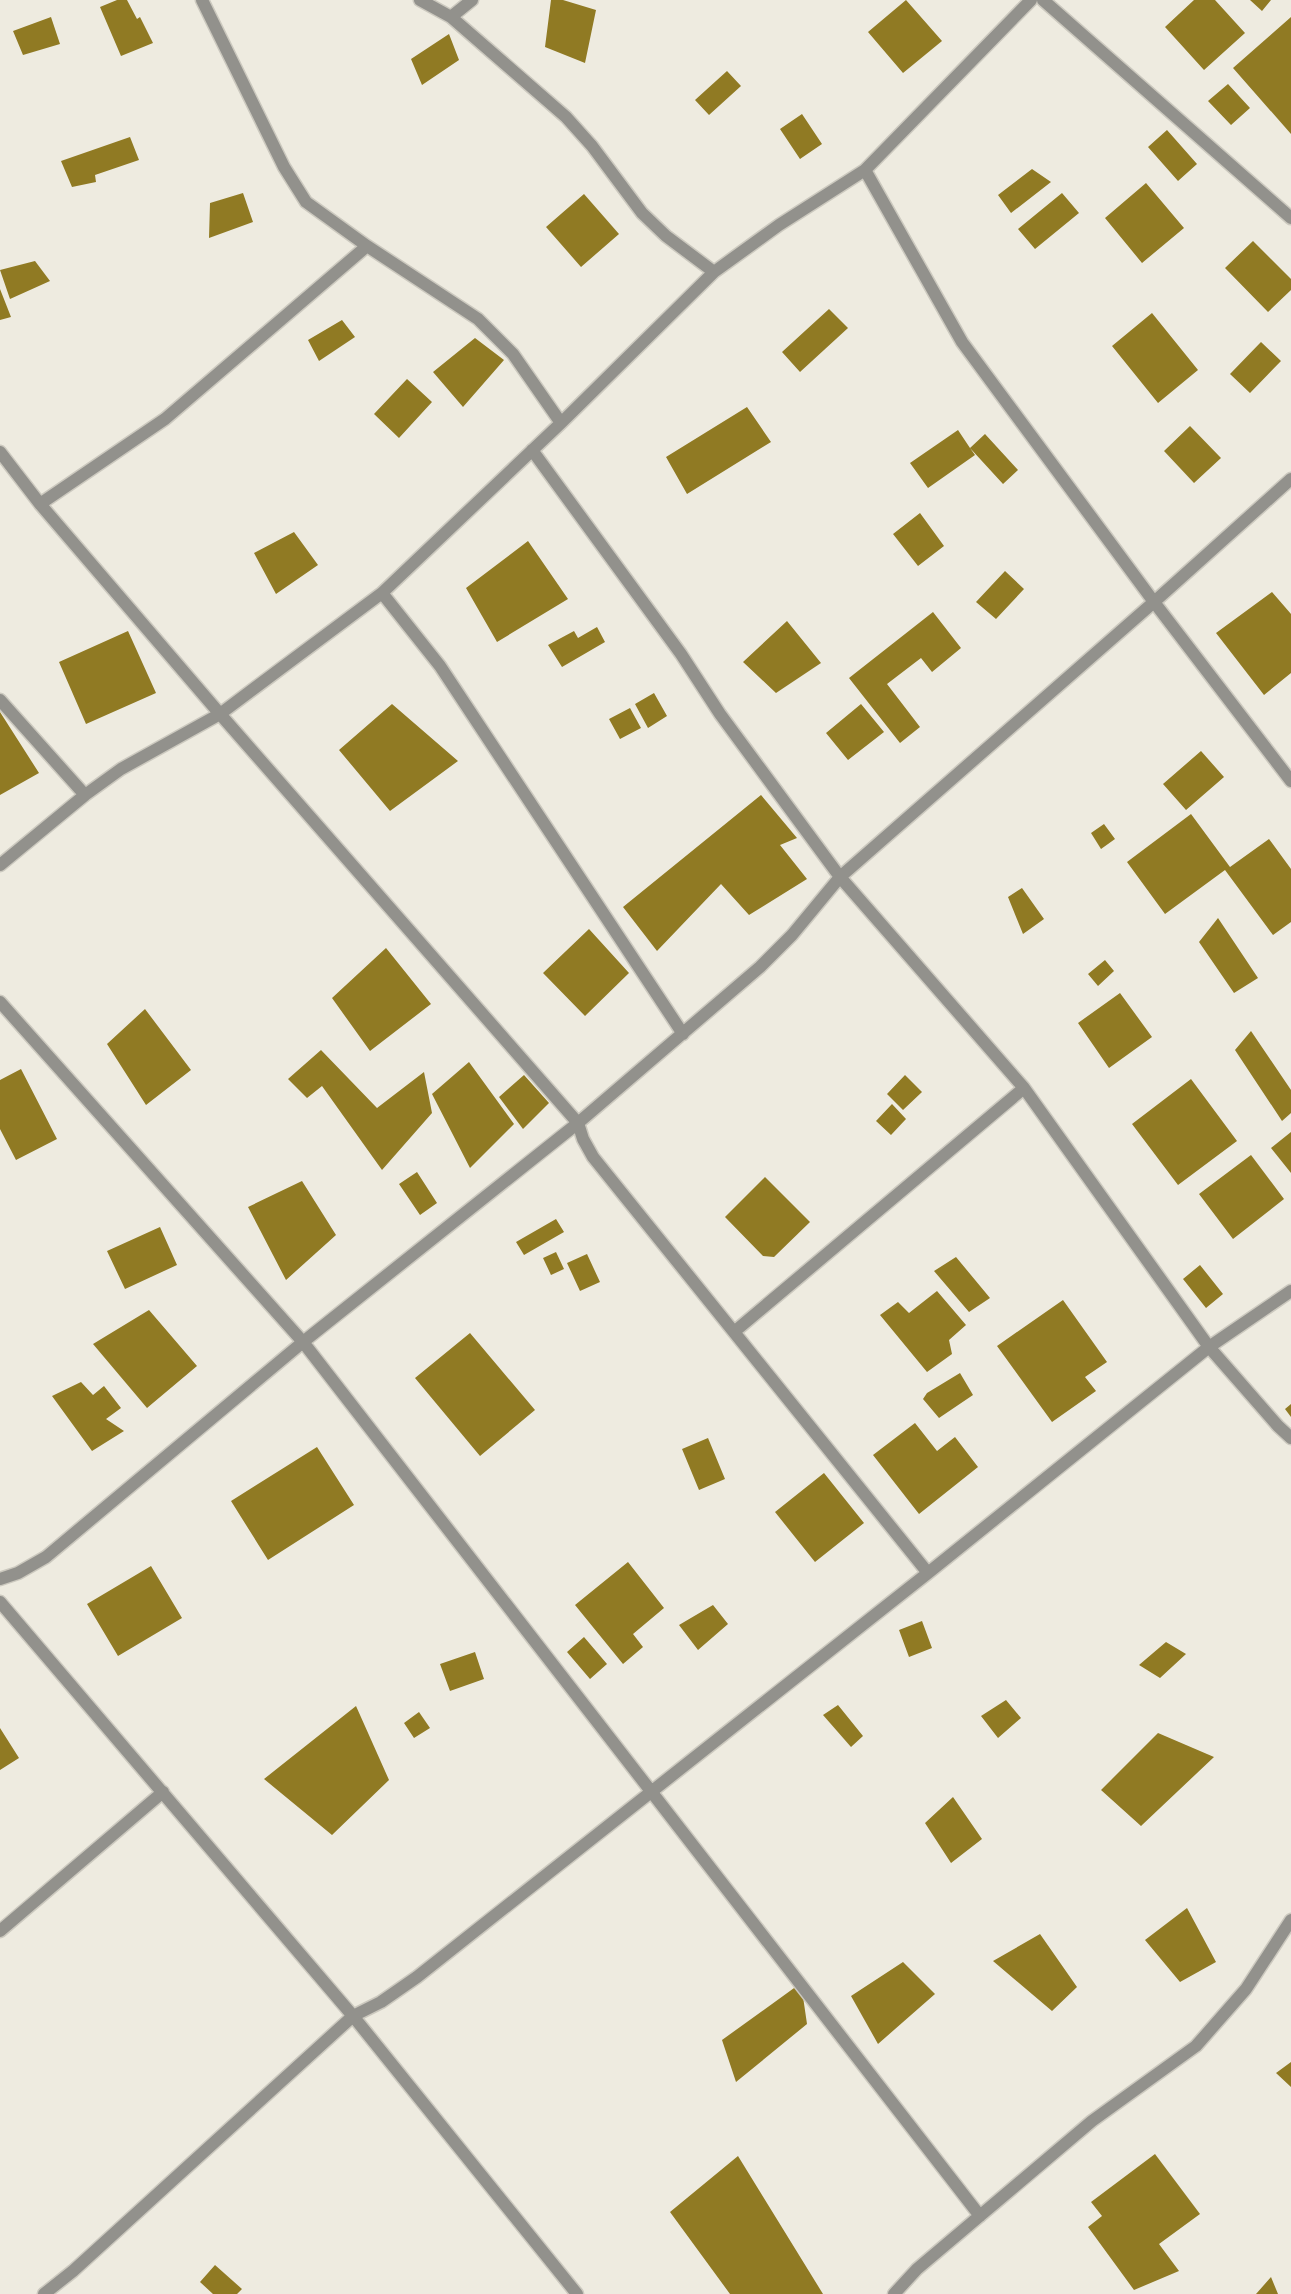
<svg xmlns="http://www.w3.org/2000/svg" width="1291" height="2294" viewBox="0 0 1291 2294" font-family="Poppins,sans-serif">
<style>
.building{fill:#907a23}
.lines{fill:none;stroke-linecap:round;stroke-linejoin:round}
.minor-casing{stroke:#ccc9bf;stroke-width:15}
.minor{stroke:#92918c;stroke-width:12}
</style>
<rect width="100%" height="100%" fill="#eeebe0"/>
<path class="building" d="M 117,0 L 127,0 L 137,19 L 140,17 L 153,43 L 121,56 L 100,7 Z
M 551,0 L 563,0 L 596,10 L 585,63 L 545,47 Z
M 906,0 L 942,41 L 903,73 L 868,32 Z
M 1194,0 L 1215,0 L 1245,33 L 1204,70 L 1165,27 Z
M 1250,0 L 1271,0 L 1262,11 Z
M 51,17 L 60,44 L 23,55 L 13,31 Z
M 1291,17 L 1291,134 L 1233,68 Z
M 449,34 L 459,60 L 422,85 L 411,59 Z
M 727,71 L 741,86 L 709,115 L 695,100 Z
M 1228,84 L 1250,108 L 1231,125 L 1208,101 Z
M 802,114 L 822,144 L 800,159 L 780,129 Z
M 1167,130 L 1197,164 L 1178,181 L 1148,147 Z
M 130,137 L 139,160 L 95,175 L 96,182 L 72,187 L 61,161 Z
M 1032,169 L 1051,182 L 1011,213 L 998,195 Z
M 1146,183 L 1184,228 L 1142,263 L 1105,218 Z
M 243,193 L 253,222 L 209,238 L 210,203 Z
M 1062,193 L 1079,213 L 1035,249 L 1018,229 Z
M 584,194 L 619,234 L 581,267 L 546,227 Z
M 1253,241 L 1291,279 L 1291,290 L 1268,312 L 1225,268 Z
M 35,261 L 50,281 L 10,299 L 0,270 Z
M 0,289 L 11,317 L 0,320 Z
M 829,309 L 848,328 L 800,372 L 782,352 Z
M 1152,313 L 1198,370 L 1158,403 L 1112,346 Z
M 342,320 L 355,337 L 319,361 L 308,340 Z
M 475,338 L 504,360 L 463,407 L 433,372 Z
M 1261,342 L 1281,361 L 1250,393 L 1230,374 Z
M 407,379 L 432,402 L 399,438 L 374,414 Z
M 747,407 L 771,442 L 687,494 L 666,457 Z
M 1190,426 L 1221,458 L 1194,483 L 1164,451 Z
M 958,430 L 970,448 L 985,434 L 1018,470 L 1003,484 L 970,448 L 975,455 L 928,488 L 910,463 Z
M 920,513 L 944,546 L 918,566 L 893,534 Z
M 294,532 L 318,565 L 276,594 L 254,553 Z
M 528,541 L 568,599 L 497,642 L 466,588 Z
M 1005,571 L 1024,589 L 996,619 L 976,602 Z
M 1272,592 L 1291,614 L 1291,673 L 1264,695 L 1216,633 Z
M 933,612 L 961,648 L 932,672 L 921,658 L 887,684 L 920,727 L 900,743 L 849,678 Z
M 787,621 L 821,663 L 776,693 L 743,662 Z
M 597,627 L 605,642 L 562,667 L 548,645 L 574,631 L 578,638 Z
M 128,631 L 156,693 L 86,724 L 59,662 Z
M 654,693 L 667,716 L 648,728 L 635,704 Z
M 392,704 L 458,761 L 390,811 L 339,750 Z
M 861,704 L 884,732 L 848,760 L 826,733 Z
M 630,708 L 641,728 L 620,739 L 609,719 Z
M 0,712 L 39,773 L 0,795 Z
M 1201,751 L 1224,777 L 1186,810 L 1163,784 Z
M 761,795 L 797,838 L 780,845 L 807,879 L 749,915 L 721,884 L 657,951 L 623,907 Z
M 1191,814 L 1230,867 L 1269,839 L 1291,869 L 1291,922 L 1273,935 L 1225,870 L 1165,914 L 1127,862 Z
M 1104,824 L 1115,839 L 1101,849 L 1091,833 Z
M 1022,888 L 1044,919 L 1023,934 L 1008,897 Z
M 1218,918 L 1258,978 L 1234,993 L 1199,942 Z
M 589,929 L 629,973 L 585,1016 L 543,973 Z
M 386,948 L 431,1004 L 370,1051 L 332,998 Z
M 1105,960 L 1114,971 L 1098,986 L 1088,974 Z
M 1120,993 L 1152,1037 L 1109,1068 L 1078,1023 Z
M 145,1009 L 191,1070 L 146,1105 L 107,1044 Z
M 1251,1031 L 1291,1090 L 1291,1113 L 1282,1121 L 1235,1050 Z
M 321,1050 L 377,1108 L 424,1072 L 432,1113 L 382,1170 L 322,1086 L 307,1098 L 288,1079 Z
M 469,1062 L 514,1124 L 470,1168 L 432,1094 Z
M 21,1069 L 57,1139 L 16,1160 L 0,1129 L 0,1080 Z
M 524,1075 L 549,1103 L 523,1129 L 499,1097 Z
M 905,1075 L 922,1092 L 903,1110 L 887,1094 Z
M 1191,1079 L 1237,1141 L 1178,1185 L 1132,1124 Z
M 892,1104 L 906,1119 L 891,1135 L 876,1121 Z
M 1291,1132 L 1291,1173 L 1271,1148 Z
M 1251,1155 L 1284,1199 L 1233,1239 L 1199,1194 Z
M 417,1172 L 437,1203 L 420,1215 L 399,1184 Z
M 765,1177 L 810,1222 L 774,1257 L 763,1256 L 725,1217 Z
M 302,1181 L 336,1235 L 286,1280 L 248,1207 Z
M 556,1219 L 564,1232 L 524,1255 L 516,1242 Z
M 160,1227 L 177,1265 L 125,1289 L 107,1251 Z
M 556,1252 L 564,1269 L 551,1275 L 543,1258 Z
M 587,1254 L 600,1282 L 580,1291 L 567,1263 Z
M 956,1257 L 990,1298 L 969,1312 L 934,1271 Z
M 1200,1265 L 1223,1294 L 1206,1308 L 1183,1279 Z
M 937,1291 L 966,1325 L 949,1340 L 952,1354 L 927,1372 L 880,1315 L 898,1302 L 909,1313 Z
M 1063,1300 L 1107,1362 L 1085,1377 L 1096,1391 L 1052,1422 L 997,1346 Z
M 149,1310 L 197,1366 L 147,1408 L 93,1344 Z
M 470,1333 L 535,1410 L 480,1456 L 415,1378 Z
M 960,1373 L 973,1395 L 939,1418 L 923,1399 L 927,1393 Z
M 81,1382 L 93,1395 L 104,1386 L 121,1408 L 106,1419 L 124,1431 L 92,1451 L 52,1396 Z
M 1291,1404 L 1291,1417 L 1285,1409 Z
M 915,1423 L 937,1451 L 955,1437 L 978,1467 L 919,1514 L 873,1455 Z
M 708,1438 L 725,1479 L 699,1490 L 682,1449 Z
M 317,1447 L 354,1505 L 268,1560 L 231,1501 Z
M 824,1473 L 864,1523 L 815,1562 L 775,1512 Z
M 628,1562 L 664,1608 L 633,1634 L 643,1647 L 623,1664 L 575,1605 Z
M 151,1566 L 182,1618 L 118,1656 L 87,1604 Z
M 713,1605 L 728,1624 L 698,1650 L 679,1625 Z
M 922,1621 L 932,1648 L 909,1657 L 899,1630 Z
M 584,1637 L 607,1664 L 590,1679 L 567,1652 Z
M 1166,1642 L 1186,1654 L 1160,1678 L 1139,1665 Z
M 475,1652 L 484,1679 L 450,1691 L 440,1664 Z
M 1006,1700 L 1021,1718 L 998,1738 L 981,1716 Z
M 838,1705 L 863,1736 L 851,1747 L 823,1715 Z
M 356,1706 L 389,1780 L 332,1835 L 264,1779 Z
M 419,1712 L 430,1728 L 414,1738 L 404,1723 Z
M 0,1728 L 19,1758 L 0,1770 Z
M 1158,1733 L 1214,1757 L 1141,1826 L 1101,1790 Z
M 953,1797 L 982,1839 L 951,1863 L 925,1823 Z
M 1187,1908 L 1216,1962 L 1180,1982 L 1145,1940 Z
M 1040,1934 L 1077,1987 L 1052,2011 L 993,1961 Z
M 903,1962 L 935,1994 L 878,2044 L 851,1996 Z
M 801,1983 L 807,2024 L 736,2082 L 722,2040 Z
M 1291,2062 L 1291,2087 L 1276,2073 Z
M 1155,2154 L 1200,2214 L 1159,2244 L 1179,2271 L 1134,2290 L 1088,2227 L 1102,2216 L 1091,2202 Z
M 738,2156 L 823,2294 L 730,2294 L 670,2212 Z
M 215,2265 L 242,2289 L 237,2294 L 213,2294 L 200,2282 Z
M 1271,2277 L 1278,2294 L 1256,2294 Z"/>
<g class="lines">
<defs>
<path id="minor" d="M 202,0 L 284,167 L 306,202 L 367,246 L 478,319 L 513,354 L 561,423
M 420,0 L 451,17 L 566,117 L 592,146 L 642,213 L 666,236 L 714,272
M 1043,0 L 1291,218
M 451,17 L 472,0
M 865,170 L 962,342 L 1154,602 L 1291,781
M 532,450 L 681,654 L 720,714 L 840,877 L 1024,1088 L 1209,1347 L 1278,1426 L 1291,1438
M 0,452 L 40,504 L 220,714 L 578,1123 L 583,1139 L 593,1157 L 928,1573
M 40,504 L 165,419 L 367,246
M 382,593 L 440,666 L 683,1034
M 0,700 L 85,795
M 0,865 L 85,795 L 121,769 L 220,714 L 382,593 L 561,423 L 714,272 L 779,225 L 865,170 L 1031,0
M 0,1002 L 303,1342 L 980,2216
M 734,1332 L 1024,1088
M 0,1579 L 18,1573 L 46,1557 L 303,1342 L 578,1123 L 760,967 L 792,935 L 840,877 L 1154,602 L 1291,479
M 0,1602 L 353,2016 L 577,2294
M 0,1931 L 163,1792
M 44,2294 L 73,2271 L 353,2016 L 381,2002 L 417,1977 L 928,1573 L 1209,1347 L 1291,1291
M 894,2294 L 917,2269 L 1092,2121 L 1196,2046 L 1246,1989 L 1291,1920"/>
</defs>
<use href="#minor" class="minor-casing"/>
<use href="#minor" class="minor"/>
</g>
</svg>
